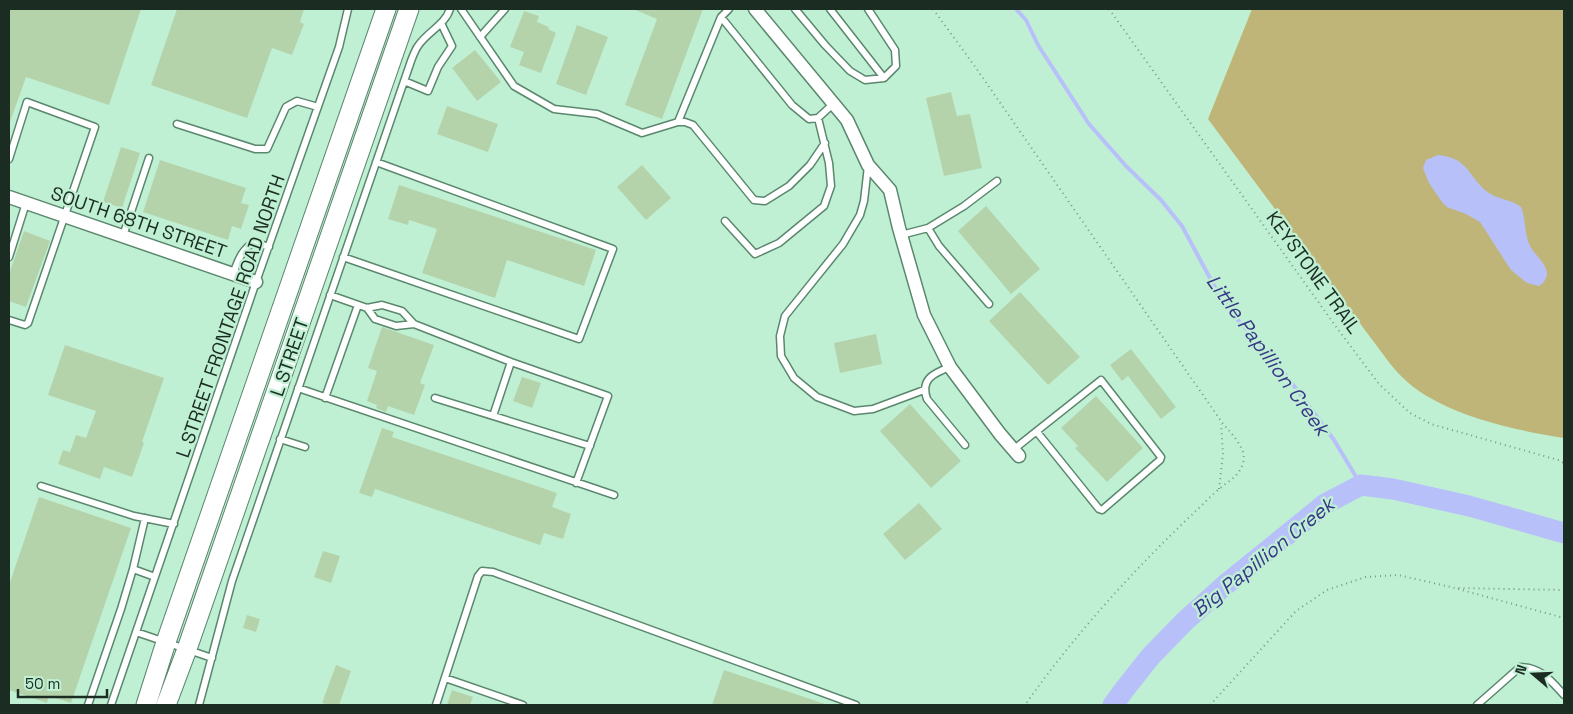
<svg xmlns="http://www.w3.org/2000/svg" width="1573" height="714" viewBox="0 0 1573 714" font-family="'Space Grotesk',sans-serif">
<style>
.green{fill:#c0b579}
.water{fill:#b8c0f9}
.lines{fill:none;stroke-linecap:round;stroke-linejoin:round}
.stream{stroke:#b8c0f9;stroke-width:4}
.river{stroke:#b8c0f9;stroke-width:21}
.building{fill:#b4d3ab}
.lane-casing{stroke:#5a876e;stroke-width:9}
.street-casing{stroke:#5a876e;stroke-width:15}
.primary-casing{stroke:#5a876e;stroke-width:21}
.path{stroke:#779a86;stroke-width:2;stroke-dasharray:1 4;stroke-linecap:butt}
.lane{stroke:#fff;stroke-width:6}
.street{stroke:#fff;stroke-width:12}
.primary{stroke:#fff;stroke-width:19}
.labels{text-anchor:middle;stroke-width:4.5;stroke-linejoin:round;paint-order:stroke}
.street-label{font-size:19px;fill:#1b2d23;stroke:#c0f0d3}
.water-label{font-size:20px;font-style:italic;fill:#383888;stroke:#c0f0d3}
</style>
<rect width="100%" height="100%" fill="#c0f0d3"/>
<path class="green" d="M 1252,9 L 1564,9 L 1564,438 C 1513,430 1438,414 1401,376 C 1396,371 1392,366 1388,361 L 1208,119 Z"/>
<path class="water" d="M 1438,155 C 1470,158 1468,178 1489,193 C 1499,200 1512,199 1521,207 C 1526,219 1524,233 1530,246 C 1534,254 1546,263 1547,273 C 1547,278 1544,283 1539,286 L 1527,283 L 1511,270 L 1480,222 L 1466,214 L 1447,207 L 1442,202 L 1429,183 L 1423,168 L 1426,160 Z"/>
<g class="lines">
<path class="stream" d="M 1016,9 L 1026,20 L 1038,45 L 1089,124 L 1126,166 L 1161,200 L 1182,226 L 1218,293 L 1238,320 L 1276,362 L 1306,402 L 1334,440 L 1361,485"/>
<path class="river" d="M 1113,705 L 1124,690 L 1150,657 L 1185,621 L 1225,585 L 1325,504 L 1361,485 L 1393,489 L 1469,506 L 1564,533"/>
</g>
<path class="building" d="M 9,9 L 141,9 L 109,105 L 26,77 L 10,122 L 9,121 Z
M 177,9 L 304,9 L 300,22 L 304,24 L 292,55 L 272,48 L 247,118 L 151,85 Z
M 633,9 L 703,9 L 662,119 L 625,105 L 657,19 Z
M 524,11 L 539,16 L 537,22 L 549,27 L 548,29 L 556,33 L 541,73 L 519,65 L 524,52 L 510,47 Z
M 577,25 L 608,37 L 586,95 L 556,84 Z
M 475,50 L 501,82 L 477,101 L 452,68 Z
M 951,92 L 957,116 L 970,114 L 982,168 L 944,176 L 926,98 Z
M 447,106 L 498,124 L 488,152 L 437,134 Z
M 121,147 L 140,153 L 122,208 L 103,202 Z
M 160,160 L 246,188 L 241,203 L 249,205 L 241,229 L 232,226 L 228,240 L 143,212 Z
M 642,165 L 671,198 L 646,220 L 617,187 Z
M 399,185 L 596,250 L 584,286 L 507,260 L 495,298 L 422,273 L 437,229 L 409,220 L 408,225 L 388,219 Z
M 986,206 L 1040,269 L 1011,294 L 958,231 Z
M 24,231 L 50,241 L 26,307 L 9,301 L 9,274 Z
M 1020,292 L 1080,357 L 1048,385 L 989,321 Z
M 382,327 L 434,345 L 420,383 L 425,385 L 414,415 L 388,406 L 386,412 L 376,408 L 377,405 L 367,401 L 377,371 L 368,368 Z
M 876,334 L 882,364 L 840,373 L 834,343 Z
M 65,345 L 164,378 L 142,442 L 144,443 L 132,477 L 104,467 L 100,479 L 58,464 L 63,450 L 70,452 L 76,435 L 86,438 L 96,411 L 48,395 Z
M 1131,349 L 1176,407 L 1161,419 L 1128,376 L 1122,381 L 1110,365 Z
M 522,377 L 541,383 L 532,408 L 513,401 Z
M 1096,396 L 1143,448 L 1107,482 L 1075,448 L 1078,446 L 1061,428 Z
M 910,404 L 961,461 L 931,488 L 880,431 Z
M 382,428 L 394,432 L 392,437 L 557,493 L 552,507 L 571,514 L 563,539 L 544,533 L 540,545 L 375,489 L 372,497 L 359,493 Z
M 39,497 L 131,528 L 71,703 L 49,696 L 47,703 L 9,690 L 9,585 Z
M 919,503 L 942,529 L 905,560 L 883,534 Z
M 323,551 L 340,556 L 331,583 L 314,577 Z
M 247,615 L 260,619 L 256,632 L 243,628 Z
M 336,665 L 351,671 L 339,705 L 330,705 L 322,703 Z
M 724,670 L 825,704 L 825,705 L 712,705 Z
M 452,690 L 473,697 L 470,705 L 447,705 Z"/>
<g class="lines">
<defs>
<path id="lane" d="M 461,9 L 514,86 L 554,109 L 597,114 L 642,133 L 678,122 L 721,17 L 729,9
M 795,9 L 825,45 L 850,71 L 865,80 L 884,78 L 896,66 L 895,50 L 868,9
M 830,9 L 884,78
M 721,17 L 792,105 L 809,119 L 818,118 L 833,104
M 480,37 L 505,9
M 404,81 L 428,91 L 438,67 L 452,46 L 441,23
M 678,122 L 685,122 L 693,125 L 754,200 L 765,201 L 789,186 L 810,165 L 825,143
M 177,124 L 255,149 L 267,149 L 286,107 L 297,101 L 318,107
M 9,159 L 27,102 L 95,127 L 28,323 L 25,325 L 9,320
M 868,166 L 864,201 L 860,215 L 843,244 L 785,316 L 780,336 L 781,356 L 794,378 L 817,397 L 854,411 L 873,409 L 924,390
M 725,221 L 755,254 L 779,243 L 824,206 L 831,186 L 829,163 L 818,118
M 928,228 L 939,246 L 989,304
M 901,235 L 928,228 L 964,206 L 997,181
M 123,236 L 149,158
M 9,257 L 26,203
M 343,257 L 579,339 L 613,249 L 376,162
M 233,274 C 238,261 241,250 254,242 L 269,247
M 330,295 L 367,308 L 382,305 L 402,311 L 414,324 L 511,362 L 608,396 L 576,483
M 367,308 L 375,319 L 396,326 L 414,324
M 950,367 C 934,373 920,379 927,399 L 965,445
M 298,388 L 614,495
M 325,398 L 358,305
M 435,398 L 590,446
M 493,416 L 511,362
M 280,439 L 305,447
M 1013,450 L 1101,380 L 1161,457 L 1160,460 L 1102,510 L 1099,509 L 1037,432
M 41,486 L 134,516 L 174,524
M 145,518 L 133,569 L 155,577
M 136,632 L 212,658
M 445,678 L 523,705
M 88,705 L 121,609 L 133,569
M 111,705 L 256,282 L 339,47 L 348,9
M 199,705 L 232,581 L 411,61 C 413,56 415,50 418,46 C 427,32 445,25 450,9
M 436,705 L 478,576 L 482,571 L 493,572 L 856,705
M 1477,705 L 1520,667 C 1541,667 1551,681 1564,695"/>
<path id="street" d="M 755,9 L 847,120 L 868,165 L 890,190 L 899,228 L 924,315 L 950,367 L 1000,434 L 1019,456
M 9,197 L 256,282"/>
<path id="primary" d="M 146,705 L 166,642 L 386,9
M 166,705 L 187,649 L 409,9"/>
</defs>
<use href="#lane" class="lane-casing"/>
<use href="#street" class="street-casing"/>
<use href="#primary" class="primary-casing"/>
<path class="path" d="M 933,9 L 976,68 L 1221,421 C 1229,432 1248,448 1243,463 C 1239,477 1228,481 1218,490 C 1211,496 1205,502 1199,508 C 1135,568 1075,634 1025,705
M 1109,9 L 1334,324 L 1379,384 L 1410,413 L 1431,424 L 1558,460 L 1564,463
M 1219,489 L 1223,454 L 1221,424
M 1458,589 L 1564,618
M 1210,705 L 1296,611 L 1327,590 L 1366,577 L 1398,575 L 1455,588 L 1564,590"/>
<use href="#lane" class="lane"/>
<use href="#street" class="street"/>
<use href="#primary" class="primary"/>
</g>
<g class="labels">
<g class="street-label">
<text transform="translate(139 222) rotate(19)" y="7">SOUTH 68TH STREET</text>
<text transform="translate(1314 272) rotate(54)" y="7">KEYSTONE TRAIL</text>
<text transform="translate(230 316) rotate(-71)" y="7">L STREET FRONTAGE ROAD NORTH</text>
<text transform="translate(289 357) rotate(-71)" y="7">L STREET</text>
</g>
<g class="water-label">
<text transform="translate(1268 355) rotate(54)" y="7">Little Papillion Creek</text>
<text transform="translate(1263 557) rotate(-39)" y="7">Big Papillion Creek</text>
</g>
</g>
<rect width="1573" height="714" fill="none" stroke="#1b2d23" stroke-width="20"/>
<g transform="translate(1533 674) rotate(289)" stroke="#c0f0d3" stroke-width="4" paint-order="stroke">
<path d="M0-4L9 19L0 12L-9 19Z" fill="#1b2d23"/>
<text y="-8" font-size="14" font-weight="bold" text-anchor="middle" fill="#1b2d23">N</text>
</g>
<path d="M18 689v8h89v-8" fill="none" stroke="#1b2d23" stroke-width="2.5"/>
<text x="25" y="689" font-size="15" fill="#1b2d23" stroke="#c0f0d3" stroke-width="4" paint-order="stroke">50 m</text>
</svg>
